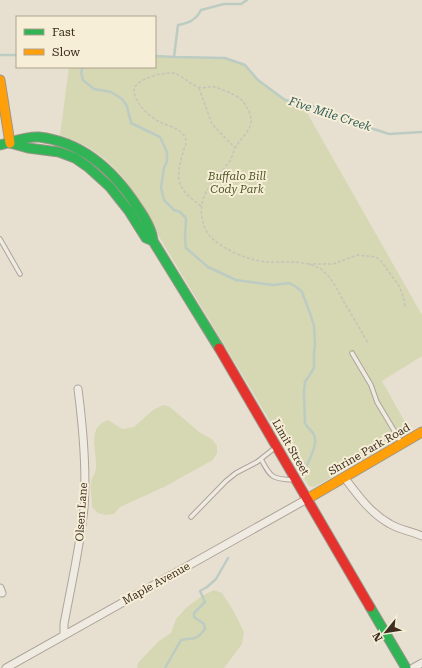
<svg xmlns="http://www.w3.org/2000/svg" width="422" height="668" viewBox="0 0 422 668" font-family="'Roboto Serif',serif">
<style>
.green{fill:#d6d7b3}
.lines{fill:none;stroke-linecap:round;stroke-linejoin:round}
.stream{stroke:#bcccc2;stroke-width:2.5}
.lane-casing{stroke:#ada599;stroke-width:5.5}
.street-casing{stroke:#ada599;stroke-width:9}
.fast-casing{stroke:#9c958a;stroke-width:11}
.slow-casing{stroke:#9c958a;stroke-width:11}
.jam-casing{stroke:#9c958a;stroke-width:11}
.path{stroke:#c8c2b9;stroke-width:1.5;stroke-dasharray:3 2;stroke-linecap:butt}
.lane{stroke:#efebe3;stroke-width:3.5}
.street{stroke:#efebe3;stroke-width:7}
.fast{stroke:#30b455;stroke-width:9}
.slow{stroke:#ff9f0a;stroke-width:9}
.jam{stroke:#e5322d;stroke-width:9}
.labels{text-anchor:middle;stroke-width:4;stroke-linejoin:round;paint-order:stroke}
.park-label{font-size:11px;font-style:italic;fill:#4d5a26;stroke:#f7eed8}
.street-label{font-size:11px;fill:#3d2e20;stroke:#f7eed8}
.water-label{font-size:12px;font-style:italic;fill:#2f5d5a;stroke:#f7eed8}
</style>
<rect width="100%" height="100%" fill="#e7e0d1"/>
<path class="green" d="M 155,56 L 225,58 L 245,65 L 258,80 L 285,100 L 302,104 L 422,315 L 422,356 L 382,381 L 411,433 L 314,487 L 309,486 L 125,180 C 106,157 89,145 60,135 L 69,67 L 155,67 Z
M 163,405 L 170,407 L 199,432 L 212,439 L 217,446 L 217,453 L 213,460 L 164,487 L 120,507 L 114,514 L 106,515 L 98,513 L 92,507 C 92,499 90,489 91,482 C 92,477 96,472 96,467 C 97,450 86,428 108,420 L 122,429 L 134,427 L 153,410 Z
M 214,590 L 222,593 L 233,610 L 244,632 L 242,644 L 224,668 L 137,668 L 138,663 L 159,641 L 171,633 L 176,619 L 187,607 L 202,596 Z"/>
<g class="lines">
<path class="stream" d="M 0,55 L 17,55
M 155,56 L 174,57 L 225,58 L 245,65 L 258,80 L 285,100 L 317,107 L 349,121 L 389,134 L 422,132
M 174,57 L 178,25 C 189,23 196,20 201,10 L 224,4 L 241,4 L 247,0
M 83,67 L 81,72 L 83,80 L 94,89 L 111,92 L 122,99 L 127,106 L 131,123 L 160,137 L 167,152 L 167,161 L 164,168 L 161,188 L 164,200 L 174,210 L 180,212 L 186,218 L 185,239 L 186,248 L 208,267 L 236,280 L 273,285 L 289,283 L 295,286 L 302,292 L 310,313 L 314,326 L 315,344 L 314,353 L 314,368 L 305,382 L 304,392 L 305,423 C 307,428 310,429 313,433 C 319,442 311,456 307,465
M 165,668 L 181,640 C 194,637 195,642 205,629 L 204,624 L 194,617 L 194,613 L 205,602 L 200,591 L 207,587 L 216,579 L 228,558"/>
<defs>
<path id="lane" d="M 0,239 L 20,274
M 352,353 L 371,385 L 377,402 L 401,442
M 261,459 C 271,478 272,479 294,480
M 191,517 L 226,481 L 236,473 L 257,462 L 276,447"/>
<path id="street" d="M 344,477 C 357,494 370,513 390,524 C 400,530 411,531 422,536
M 0,588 L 2,593
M 64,634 L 64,624 C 71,586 80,547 84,508 C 87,468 83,428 78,389
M 6,668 L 307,499
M 413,668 L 422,663"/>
<path id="fast" d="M 10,143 L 28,148 L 59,152 L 75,158 L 88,167 L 110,187 L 129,211 L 146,238 L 153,241
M 0,145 C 13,142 26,136 39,137 C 83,142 115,172 138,208 C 145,218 152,229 153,241 L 219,348
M 370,607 L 406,668"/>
<path id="slow" d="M 0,80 L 10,143
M 307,499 L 422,432"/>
<path id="jam" d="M 219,348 L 370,607"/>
</defs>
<use href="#lane" class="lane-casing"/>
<use href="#street" class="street-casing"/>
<use href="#fast" class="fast-casing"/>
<use href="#slow" class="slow-casing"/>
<use href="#jam" class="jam-casing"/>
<path class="path" d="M 199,88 L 212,124 L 235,148
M 201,206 C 175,187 175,179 184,149 C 186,145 187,141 185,137 C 179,127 167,126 158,121 C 148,115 136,104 134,92 C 132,79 167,70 176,74 C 184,77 190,84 198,87 C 204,89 208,86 214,87 C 217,87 222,90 226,91 C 240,97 244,100 250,114 C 255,127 243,136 237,145 C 233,150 233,157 229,162 C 216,180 198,193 202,217 C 203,224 205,230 209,235 C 221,249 248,260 266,262 C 284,263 307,259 322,270 C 332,278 338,291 344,302 C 352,315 360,329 368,343
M 308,264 L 333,264 L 357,255 L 376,257 L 381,261 L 399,286 L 403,296 L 405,306 L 403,307"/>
<use href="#lane" class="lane"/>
<use href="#street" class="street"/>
<use href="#fast" class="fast"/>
<use href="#slow" class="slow"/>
<use href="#jam" class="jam"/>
</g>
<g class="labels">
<g class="park-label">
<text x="237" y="180">Buffalo Bill<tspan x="237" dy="13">Cody Park</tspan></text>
</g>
<g class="street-label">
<text transform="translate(291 447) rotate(60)" y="4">Limit Street</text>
<text transform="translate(369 449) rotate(-30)" y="4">Shrine Park Road</text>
<text transform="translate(81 512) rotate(-86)" y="4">Olsen Lane</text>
<text transform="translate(156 583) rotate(-29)" y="4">Maple Avenue</text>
</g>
<g class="water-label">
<text transform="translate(330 114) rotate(18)" y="4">Five Mile Creek</text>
</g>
</g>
<rect x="16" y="16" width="140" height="52" fill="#f7eed8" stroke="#ada18e"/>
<rect x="24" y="29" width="20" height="6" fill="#30b455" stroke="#ada18e"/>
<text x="52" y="36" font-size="12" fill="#3d2e20">Fast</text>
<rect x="24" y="49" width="20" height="6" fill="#ff9f0a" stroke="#ada18e"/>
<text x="52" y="56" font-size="12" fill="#3d2e20">Slow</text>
<g transform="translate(386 632) rotate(240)" stroke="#f7eed8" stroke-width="3" paint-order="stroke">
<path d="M0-3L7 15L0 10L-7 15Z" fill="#3d2e20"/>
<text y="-6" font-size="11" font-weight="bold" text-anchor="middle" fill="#3d2e20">N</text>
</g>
</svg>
